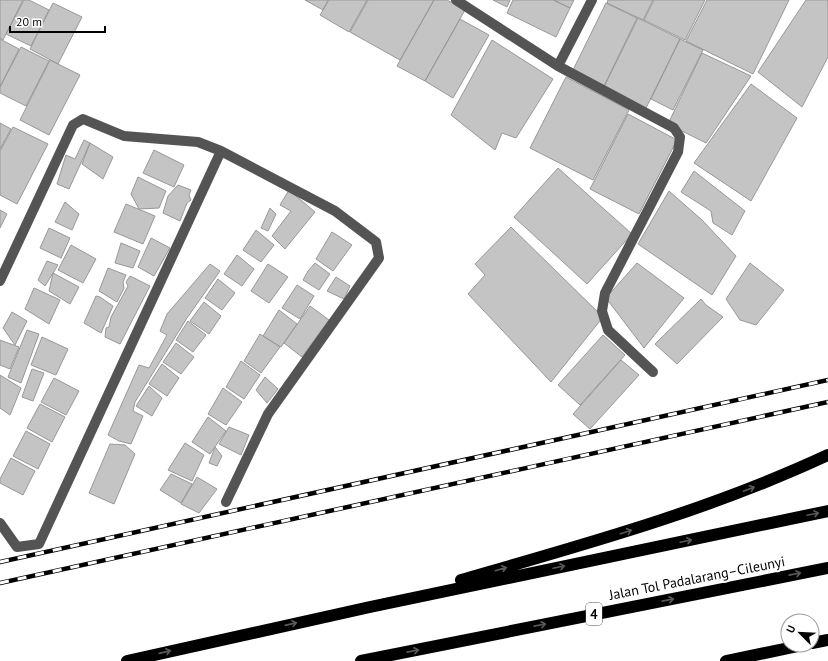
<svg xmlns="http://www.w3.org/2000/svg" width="828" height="661" viewBox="0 0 828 661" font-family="'PT Sans',sans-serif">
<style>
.building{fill:#c4c4c4;stroke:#989898}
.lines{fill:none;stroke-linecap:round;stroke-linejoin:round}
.minor{stroke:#545454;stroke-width:10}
.highway{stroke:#000;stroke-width:12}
.rail-casing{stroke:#000;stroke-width:4.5}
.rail{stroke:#fff;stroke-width:3;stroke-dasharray:9;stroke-linecap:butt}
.oneway{stroke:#595959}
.labels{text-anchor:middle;stroke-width:4;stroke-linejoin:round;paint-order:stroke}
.shield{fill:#fff;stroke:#4c4c4c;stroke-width:1}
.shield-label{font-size:13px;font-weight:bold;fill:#000}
.street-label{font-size:14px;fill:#000;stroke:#fff}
</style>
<rect width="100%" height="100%" fill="#fff"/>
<path class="building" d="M 0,0 L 23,0 L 3,40 L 0,38 Z
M 24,0 L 29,0 L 49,10 L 31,46 L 6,34 Z
M 305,0 L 328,0 L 323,10 Z
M 329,0 L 367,0 L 349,32 L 320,15 Z
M 368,0 L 434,0 L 400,60 L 350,32 Z
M 434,0 L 447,0 L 465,10 L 425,81 L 397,66 Z
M 493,0 L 510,0 L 507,7 Z
M 513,0 L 553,0 L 570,8 L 556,37 L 507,13 Z
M 554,0 L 574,0 L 570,8 Z
M 608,0 L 653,0 L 643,20 L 607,3 Z
M 654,0 L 705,0 L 685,40 L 644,20 Z
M 707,0 L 789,0 L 753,74 L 686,41 Z
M 806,0 L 828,0 L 828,57 L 802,107 L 758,72 Z
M 53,3 L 82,17 L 58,64 L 30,49 Z
M 606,3 L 637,18 L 604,86 L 573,70 Z
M 638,18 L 680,39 L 645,110 L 603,89 Z
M 460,19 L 489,35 L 453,98 L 425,81 Z
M 0,39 L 19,49 L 0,87 Z
M 680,39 L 703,50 L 673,110 L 651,99 Z
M 492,40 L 553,79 L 516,138 L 502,133 L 495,150 L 451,115 Z
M 21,47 L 49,61 L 26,106 L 0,93 L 0,87 Z
M 702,53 L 751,76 L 706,143 L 668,124 Z
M 50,60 L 80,75 L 49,135 L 20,120 Z
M 566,77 L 629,110 L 593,180 L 530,148 Z
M 751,84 L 797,118 L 751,201 L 694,163 Z
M 628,114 L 677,140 L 639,214 L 590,189 Z
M 0,123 L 11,129 L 0,149 Z
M 13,127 L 48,144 L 17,204 L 0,195 L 0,151 Z
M 84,140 L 90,143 L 69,189 L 57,184 L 66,155 L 75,159 Z
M 90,143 L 113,157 L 103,179 L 82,164 Z
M 154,150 L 184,165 L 174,187 L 143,173 Z
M 558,168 L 632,234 L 587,284 L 514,217 Z
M 694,171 L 745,211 L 732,235 L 713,223 L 711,211 L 681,192 Z
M 138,177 L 166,191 L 159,208 L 139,209 L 131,194 Z
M 178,185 L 191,190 L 189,195 L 191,200 L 187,203 L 180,221 L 163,213 L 168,196 Z
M 289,190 L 315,212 L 285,249 L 272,236 L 291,211 L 280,205 Z
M 669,191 L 702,220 L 736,256 L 712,295 L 638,244 Z
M 65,202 L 79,214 L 72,230 L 55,222 Z
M 126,204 L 155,216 L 143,244 L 114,232 Z
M 270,208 L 276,214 L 268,231 L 261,228 Z
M 0,210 L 7,214 L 0,228 Z
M 511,227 L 603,317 L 551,382 L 468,294 L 485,275 L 475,264 Z
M 49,228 L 70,238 L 61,258 L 40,248 Z
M 256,230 L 274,245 L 261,262 L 243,250 Z
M 332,232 L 352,245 L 333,271 L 316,259 Z
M 151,238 L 170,248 L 154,276 L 138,267 Z
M 121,243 L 140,251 L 133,268 L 115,263 Z
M 71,245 L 96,259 L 83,283 L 58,270 Z
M 237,255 L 254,269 L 242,286 L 224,274 Z
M 47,261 L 58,265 L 45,286 L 38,280 Z
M 315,263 L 330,274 L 319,290 L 303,280 L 308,271 Z
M 637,263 L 684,298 L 644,348 L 606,298 Z
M 750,263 L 784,290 L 756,325 L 740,320 L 726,299 Z
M 210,264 L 220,271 L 187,318 L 135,402 L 133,411 L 143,416 L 131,444 L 119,441 L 108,435 L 139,365 L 149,368 L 167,335 L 160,331 L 167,314 Z
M 268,264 L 288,277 L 269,303 L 251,291 Z
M 108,268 L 126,275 L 123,282 L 124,288 L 117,302 L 99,291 Z
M 53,273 L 79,287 L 70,304 L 49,291 Z
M 130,276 L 150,286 L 120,344 L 105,337 L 106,328 L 109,327 L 111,317 L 128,286 L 126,282 Z
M 336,277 L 350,286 L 344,299 L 327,291 Z
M 218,279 L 235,293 L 222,310 L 205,298 Z
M 297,285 L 314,296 L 300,319 L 282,308 Z
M 34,288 L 60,300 L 49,324 L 25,309 Z
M 96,296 L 100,297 L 113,306 L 101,333 L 84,323 Z
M 701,299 L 706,305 L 723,317 L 677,364 L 655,344 Z
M 204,302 L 221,316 L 209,334 L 190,321 Z
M 310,306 L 329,320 L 302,357 L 284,343 Z
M 279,310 L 297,324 L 281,347 L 263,336 Z
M 12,312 L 27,321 L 15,345 L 3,328 Z
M 188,321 L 206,335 L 193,352 L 176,340 Z
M 27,330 L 39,334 L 21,383 L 8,377 Z
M 260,334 L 280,347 L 261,373 L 244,361 Z
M 603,335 L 625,355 L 580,405 L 558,385 Z
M 42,337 L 68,349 L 56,375 L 31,365 Z
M 0,340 L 19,347 L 10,369 L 0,365 Z
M 176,343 L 194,357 L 181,374 L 163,362 Z
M 621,360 L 639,375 L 590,429 L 573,414 Z
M 241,361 L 260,375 L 244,399 L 226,387 Z
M 162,364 L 179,378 L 167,396 L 149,384 Z
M 32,369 L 44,373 L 33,401 L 22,397 Z
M 0,375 L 21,388 L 10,415 L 0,408 Z
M 265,377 L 278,389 L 267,403 L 256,390 Z
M 54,378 L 79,391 L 66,415 L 41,402 Z
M 149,386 L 162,398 L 152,416 L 136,406 Z
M 223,388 L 242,402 L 226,425 L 208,414 Z
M 40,404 L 65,417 L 52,442 L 27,428 Z
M 208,417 L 226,431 L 210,454 L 192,442 Z
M 229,427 L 249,435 L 241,455 L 219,444 Z
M 26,431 L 50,444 L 38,469 L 13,456 Z
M 185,443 L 204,455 L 192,481 L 168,470 Z
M 110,444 L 125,445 L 135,454 L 114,504 L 89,493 Z
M 215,447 L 222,456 L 217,466 L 209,463 Z
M 11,458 L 35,471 L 23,495 L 0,483 L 0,479 Z
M 171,474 L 192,484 L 181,503 L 160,490 Z
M 197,477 L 217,489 L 199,513 L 181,504 Z"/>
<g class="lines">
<path class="minor" d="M 456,0 L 558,66 L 674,128 L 680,137 L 678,152 L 605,293 L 602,311 L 608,330 L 653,372
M 558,66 L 592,0
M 0,281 L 73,125 L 83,119 L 124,136 L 198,142 L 221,151 L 335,211 L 376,242 L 379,258 L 268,414 L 226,502
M 0,523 L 17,547 L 39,544 L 221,151"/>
<path class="highway" d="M 461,580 C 586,544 710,510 828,455
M 812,643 L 828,640
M 127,661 L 370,607 L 828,511
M 361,661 L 828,568
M 726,661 L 803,645"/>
<defs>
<path id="rail" d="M 0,562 L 828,380
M 0,583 L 828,402"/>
</defs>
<use href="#rail" class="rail-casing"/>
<use href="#rail" class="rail"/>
</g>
<defs><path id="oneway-shaft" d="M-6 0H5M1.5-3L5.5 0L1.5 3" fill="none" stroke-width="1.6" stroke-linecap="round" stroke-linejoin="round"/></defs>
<g class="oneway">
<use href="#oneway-shaft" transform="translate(749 489) rotate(-21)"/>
<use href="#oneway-shaft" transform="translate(813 514) rotate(-12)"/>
<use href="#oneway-shaft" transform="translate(626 532) rotate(-18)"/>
<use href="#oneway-shaft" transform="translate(686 541) rotate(-12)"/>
<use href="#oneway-shaft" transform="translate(559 567) rotate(-12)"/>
<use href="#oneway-shaft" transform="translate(501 569) rotate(-16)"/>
<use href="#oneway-shaft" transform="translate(795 574) rotate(-11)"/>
<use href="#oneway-shaft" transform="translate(668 600) rotate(-11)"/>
<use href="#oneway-shaft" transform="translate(291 624) rotate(-13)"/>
<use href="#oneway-shaft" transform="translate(540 625) rotate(-11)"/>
<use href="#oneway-shaft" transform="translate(413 651) rotate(-11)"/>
<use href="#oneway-shaft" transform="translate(165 652) rotate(-13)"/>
</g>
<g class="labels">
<rect class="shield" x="586" y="603" width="16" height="22" rx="3"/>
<g class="shield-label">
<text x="594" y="619">4</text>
</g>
<g class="street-label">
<text transform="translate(697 578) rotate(-11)" y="5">Jalan Tol Padalarang–Cileunyi</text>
</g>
</g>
<g transform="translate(800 633) rotate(294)"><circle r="19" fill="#ffffff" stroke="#999999"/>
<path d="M0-3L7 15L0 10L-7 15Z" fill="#000000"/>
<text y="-6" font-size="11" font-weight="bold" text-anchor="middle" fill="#000000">U</text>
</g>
<path d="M10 26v6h95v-6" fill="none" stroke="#000000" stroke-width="2"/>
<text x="16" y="26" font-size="12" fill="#000000" stroke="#ffffff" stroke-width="3" paint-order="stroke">20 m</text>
</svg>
